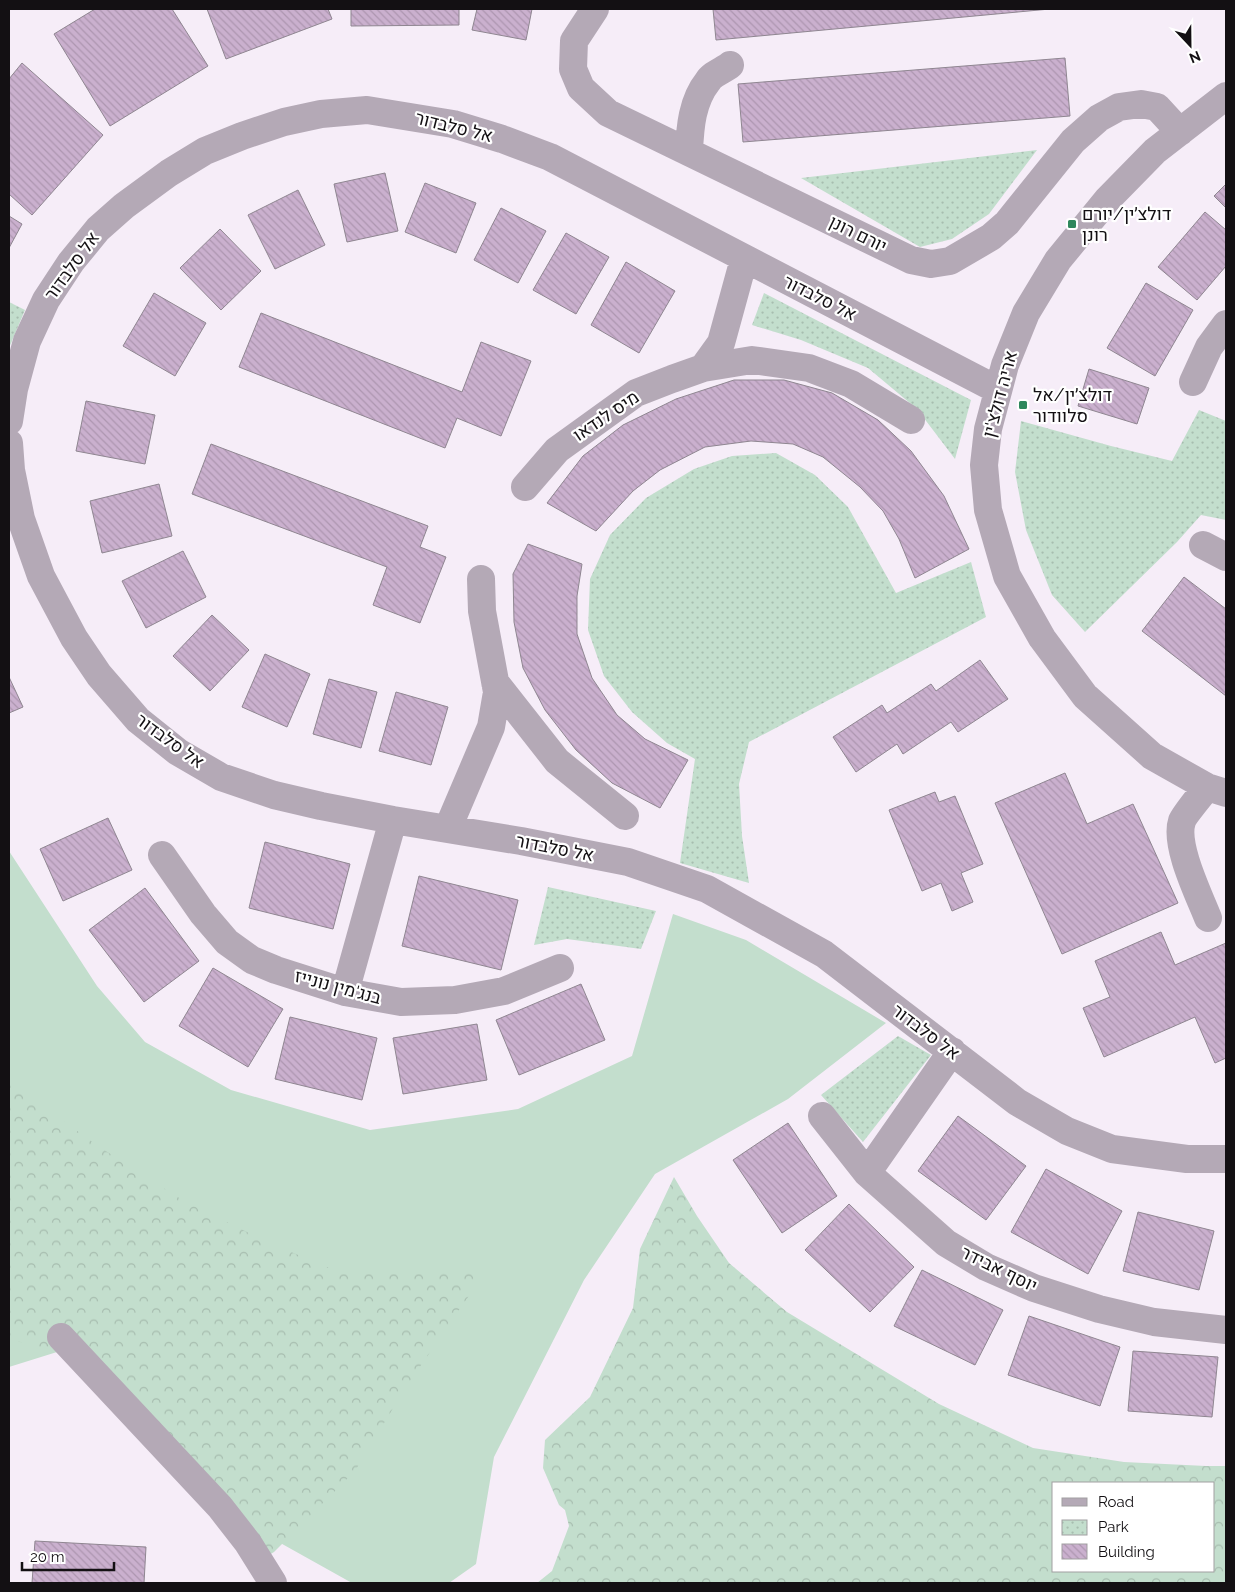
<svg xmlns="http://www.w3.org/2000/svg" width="1235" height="1592" viewBox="0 0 1235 1592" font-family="Raleway,Heebo,sans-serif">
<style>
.grass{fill:#c3decd}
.forest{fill:url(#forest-crowns);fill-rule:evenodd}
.park{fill:url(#park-dots)}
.building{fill:url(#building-back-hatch);stroke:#8f8691}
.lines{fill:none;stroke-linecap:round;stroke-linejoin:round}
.minor{stroke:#b4a9b6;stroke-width:28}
.poi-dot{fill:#2e875c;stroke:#fff;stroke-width:2}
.labels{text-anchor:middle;stroke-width:4.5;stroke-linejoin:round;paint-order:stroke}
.street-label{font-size:18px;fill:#131013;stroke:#fff}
.poi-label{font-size:18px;fill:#131013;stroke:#fff;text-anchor:start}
</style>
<defs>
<pattern id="forest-crowns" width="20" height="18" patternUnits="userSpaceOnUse" patternTransform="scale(1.25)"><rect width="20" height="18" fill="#c3decd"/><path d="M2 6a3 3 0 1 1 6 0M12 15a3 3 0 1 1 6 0" fill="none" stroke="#a7bdaf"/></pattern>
<pattern id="park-dots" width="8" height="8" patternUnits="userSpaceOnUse" patternTransform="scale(1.25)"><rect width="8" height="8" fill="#c3decd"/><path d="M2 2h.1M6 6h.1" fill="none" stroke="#a7bdaf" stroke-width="1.8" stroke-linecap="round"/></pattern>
<pattern id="building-back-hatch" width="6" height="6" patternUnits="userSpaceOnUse" patternTransform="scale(1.25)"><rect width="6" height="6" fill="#cab0ce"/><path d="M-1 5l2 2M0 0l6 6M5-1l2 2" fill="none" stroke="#ad96b0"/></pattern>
</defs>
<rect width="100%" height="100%" fill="#f6edf8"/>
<path class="grass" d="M 9,851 L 97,986 L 145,1042 L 231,1090 L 370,1130 L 518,1109 L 632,1056 L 673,914 L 746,940 L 886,1023 L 788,1099 L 655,1174 L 584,1280 L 494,1457 L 476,1564 L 449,1583 L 352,1583 L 275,1540 L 57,1352 L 9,1367 Z"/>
<path class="forest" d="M 9,1075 L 26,1094 L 98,1146 L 184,1201 L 267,1242 L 344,1274 L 435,1274 L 488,1268 L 406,1387 L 355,1471 L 274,1552 L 266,1557 L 81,1358 L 9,1339 Z
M 674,1177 L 697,1216 L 729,1263 L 787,1312 L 939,1404 L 1033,1448 L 1124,1462 L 1206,1466 L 1226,1466 L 1226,1583 L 537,1583 L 552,1571 L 569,1526 L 565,1510 L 559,1505 L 543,1468 L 545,1440 L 590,1397 L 633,1308 L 640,1249 ZM 1054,1483 L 1214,1483 L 1214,1571 L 1054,1571 Z"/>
<path class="park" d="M 1037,150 L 989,214 L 952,239 L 920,247 L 801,178 Z
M 764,293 L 971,400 L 955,459 L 917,409 L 868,368 L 801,340 L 752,325 Z
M 9,302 L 25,310 L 9,348 Z
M 1199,410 L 1226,421 L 1226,520 L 1201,515 L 1177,542 L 1085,632 L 1052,595 L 1026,530 L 1015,472 L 1021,421 L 1111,446 L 1172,461 Z
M 776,453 L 815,475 L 848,507 L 896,593 L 971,562 L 986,617 L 749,742 L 739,784 L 742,836 L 749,883 L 680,863 L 695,759 L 667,743 L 632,712 L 604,676 L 588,630 L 590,579 L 610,535 L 646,498 L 694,469 L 732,456 Z
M 548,887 L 656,911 L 641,949 L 567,939 L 534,945 Z
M 898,1036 L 931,1055 L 863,1142 L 821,1095 Z"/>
<path class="building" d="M 95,9 L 172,9 L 208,66 L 110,126 L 54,34 Z
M 207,9 L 328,9 L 332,19 L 226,59 Z
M 351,9 L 459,9 L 459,25 L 351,26 Z
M 477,9 L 532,9 L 526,40 L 472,30 Z
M 713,9 L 1050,9 L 716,40 Z
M 1065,58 L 1070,116 L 743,142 L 738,84 Z
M 22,63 L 103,135 L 32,215 L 9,194 L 9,79 Z
M 385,173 L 398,231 L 347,242 L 334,184 Z
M 425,183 L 476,203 L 456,253 L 405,232 Z
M 1226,184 L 1226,208 L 1214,196 Z
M 298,190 L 325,245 L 275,269 L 248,215 Z
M 501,208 L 546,231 L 518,283 L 474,260 Z
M 1205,212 L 1226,230 L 1226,266 L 1197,300 L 1158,267 Z
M 9,216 L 22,224 L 9,248 Z
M 220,229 L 261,271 L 221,310 L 180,268 Z
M 566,233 L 609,257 L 576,314 L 533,290 Z
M 626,262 L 675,291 L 639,353 L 591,325 Z
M 1146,283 L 1193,310 L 1155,376 L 1107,348 Z
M 154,293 L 206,323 L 175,376 L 123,346 Z
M 261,313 L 462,392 L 481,342 L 531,361 L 501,436 L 457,418 L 445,448 L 239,367 Z
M 1089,369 L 1149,388 L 1137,424 L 1078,406 Z
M 734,380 L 784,380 L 832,393 L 878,420 L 911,451 L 944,496 L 969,549 L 915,578 L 899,539 L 883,511 L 860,487 L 823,457 L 793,444 L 751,441 L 705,447 L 660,470 L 633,491 L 596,531 L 547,503 L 583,456 L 623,425 L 676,399 Z
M 86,401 L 155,415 L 145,464 L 76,451 Z
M 211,444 L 428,526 L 420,547 L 446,557 L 420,623 L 373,605 L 387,567 L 192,494 Z
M 159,484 L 172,536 L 102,553 L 90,501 Z
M 528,544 L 582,564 L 577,596 L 577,634 L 592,678 L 617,715 L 645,739 L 688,760 L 660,808 L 612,783 L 576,750 L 545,710 L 523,668 L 514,622 L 513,574 Z
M 183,551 L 206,597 L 146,628 L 122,581 Z
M 1184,577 L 1226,609 L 1226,696 L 1142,631 Z
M 212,615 L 249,650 L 210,691 L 173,656 Z
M 265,654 L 310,674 L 287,727 L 242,707 Z
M 980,660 L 1008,699 L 958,732 L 951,722 L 903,754 L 897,744 L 856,772 L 833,737 L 882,705 L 887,713 L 931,684 L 936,691 Z
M 9,677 L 23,707 L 9,713 Z
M 329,679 L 377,692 L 361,748 L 313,734 Z
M 396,692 L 448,707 L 431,765 L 379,751 Z
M 1065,773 L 1087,824 L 1133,804 L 1178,903 L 1062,954 L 995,803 Z
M 935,792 L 939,802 L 955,796 L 983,864 L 961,873 L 973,902 L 952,911 L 941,883 L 922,891 L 889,810 Z
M 108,818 L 132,870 L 63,901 L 40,849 Z
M 265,842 L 350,864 L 333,929 L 249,908 Z
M 419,876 L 518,900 L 501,970 L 402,946 Z
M 145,888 L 199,961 L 144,1002 L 89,930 Z
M 1161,932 L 1175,965 L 1226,943 L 1226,1058 L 1215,1063 L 1195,1017 L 1104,1057 L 1083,1008 L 1110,997 L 1095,961 Z
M 213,968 L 283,1009 L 248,1067 L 179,1026 Z
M 581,984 L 605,1040 L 519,1075 L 496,1020 Z
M 290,1017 L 377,1038 L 362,1100 L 275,1079 Z
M 477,1024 L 487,1080 L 403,1094 L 393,1038 Z
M 958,1116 L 1026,1166 L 986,1220 L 918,1171 Z
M 788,1123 L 837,1196 L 782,1233 L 733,1160 Z
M 1046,1169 L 1122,1211 L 1088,1274 L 1011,1232 Z
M 849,1204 L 914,1267 L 870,1312 L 805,1250 Z
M 1138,1212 L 1214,1231 L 1199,1290 L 1123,1271 Z
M 922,1270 L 1003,1310 L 975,1365 L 894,1326 Z
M 1029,1316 L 1120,1347 L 1100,1406 L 1008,1375 Z
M 1133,1351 L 1218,1357 L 1212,1417 L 1128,1411 Z
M 35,1541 L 146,1547 L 144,1583 L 32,1583 Z"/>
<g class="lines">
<path class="minor" d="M 595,9 L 574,41 L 573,69 L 581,88 L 608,113 L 911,260 L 931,264 L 950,261 L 991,237 L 1007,223 L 1073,141 L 1099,118 L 1119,107 L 1141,104 L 1157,107 L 1180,132
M 1226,96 L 1155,151 L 1107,200 L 1058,260 L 1026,313 L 1005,365 L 988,429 L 984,465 L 988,510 L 1007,576 L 1042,638 L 1085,696 L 1152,756 L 1207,787 L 1226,793
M 689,152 C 690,127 692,101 708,81 C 712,74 724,70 730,65
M 703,368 L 752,360 L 809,368 L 851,384 L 911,420
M 1193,382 L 1209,347 L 1226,324
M 9,421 L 14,389 L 27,341 L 46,300 L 71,262 L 98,229 L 124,206 L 169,173 L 205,151 L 242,136 L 284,122 L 321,114 L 367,110 L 453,124 L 502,139 L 550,157 L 998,390
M 9,443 L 11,470 L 21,519 L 41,576 L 74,638 L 99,675 L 138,720 L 178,752 L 221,777 L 274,795 L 321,806 L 393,820 L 521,841 L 628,862 L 707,889 L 824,954 L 1017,1102 L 1067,1131 L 1112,1149 L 1187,1159 L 1226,1159
M 525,487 L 557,450 L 636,393 L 672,379 L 703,368 L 721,343 L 744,259
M 1203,545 L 1226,557
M 495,682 L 557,761 L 625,816
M 1207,787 C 1202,794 1184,815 1182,821 C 1174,845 1199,895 1208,918
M 448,828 L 491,727 L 497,692 L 482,611 L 481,579
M 162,855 L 203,914 L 227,942 L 252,960 L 276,970 L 345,992 L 401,1002 L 455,1000 L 504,991 L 560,968
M 345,992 L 393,820
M 822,1116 L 867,1173 L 946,1243 L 986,1267 L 1034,1288 L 1099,1309 L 1154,1322 L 1226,1330
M 867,1173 L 952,1051
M 61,1337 L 220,1507 L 248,1543 L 273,1583"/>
</g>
<g class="poi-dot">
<rect x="1067" y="219" width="10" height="10" rx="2.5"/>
<rect x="1018" y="400" width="10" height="10" rx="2.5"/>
</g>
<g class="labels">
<g class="street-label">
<text transform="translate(454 127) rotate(14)" y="6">אל סלבדור</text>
<text transform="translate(858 234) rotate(26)" y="6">יורם רונן</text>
<text transform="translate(72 266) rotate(-54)" y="6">אל סלבדור</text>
<text transform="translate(820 298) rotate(27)" y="6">אל סלבדור</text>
<text transform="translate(1000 394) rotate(-75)" y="6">אריה דולצ'ין</text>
<text transform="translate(606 416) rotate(-34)" y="6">מיס לנדאו</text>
<text transform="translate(170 741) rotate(36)" y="6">אל סלבדור</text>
<text transform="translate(555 848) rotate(11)" y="6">אל סלבדור</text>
<text transform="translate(338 987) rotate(15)" y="6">בנג'מין נונייז</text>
<text transform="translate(926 1032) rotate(37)" y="6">אל סלבדור</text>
<text transform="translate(999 1269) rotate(26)" y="6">יוסף אבידר</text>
</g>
<g class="poi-label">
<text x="1082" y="220">דולצ׳ין/יורם<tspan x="1082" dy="21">רונן</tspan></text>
<text x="1033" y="401">דולצ׳ין/אל<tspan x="1033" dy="21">סלוודור</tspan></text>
</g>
</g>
<rect width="1235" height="1592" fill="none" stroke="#131013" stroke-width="20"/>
<rect x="1052" y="1482" width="162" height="90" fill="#ffffff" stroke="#a19fa1"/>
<rect x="1062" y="1498" width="25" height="8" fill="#b4a9b6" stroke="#a19fa1"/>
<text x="1098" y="1507" font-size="15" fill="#131013">Road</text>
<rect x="1062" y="1520" width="25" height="15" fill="url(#park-dots)" stroke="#a19fa1"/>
<text x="1098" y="1532" font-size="15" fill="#131013">Park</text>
<rect x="1062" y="1544" width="25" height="15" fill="url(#building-back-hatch)" stroke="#a19fa1"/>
<text x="1098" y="1557" font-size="15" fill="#131013">Building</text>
<g transform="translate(1190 45) rotate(158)" stroke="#ffffff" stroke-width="4" paint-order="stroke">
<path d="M0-4L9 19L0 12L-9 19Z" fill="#131013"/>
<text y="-8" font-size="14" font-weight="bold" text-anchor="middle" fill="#131013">N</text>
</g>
<path d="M22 1562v8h92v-8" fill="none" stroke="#131013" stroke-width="2.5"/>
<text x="30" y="1562" font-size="15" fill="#131013" stroke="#ffffff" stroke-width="4" paint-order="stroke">20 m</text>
</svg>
